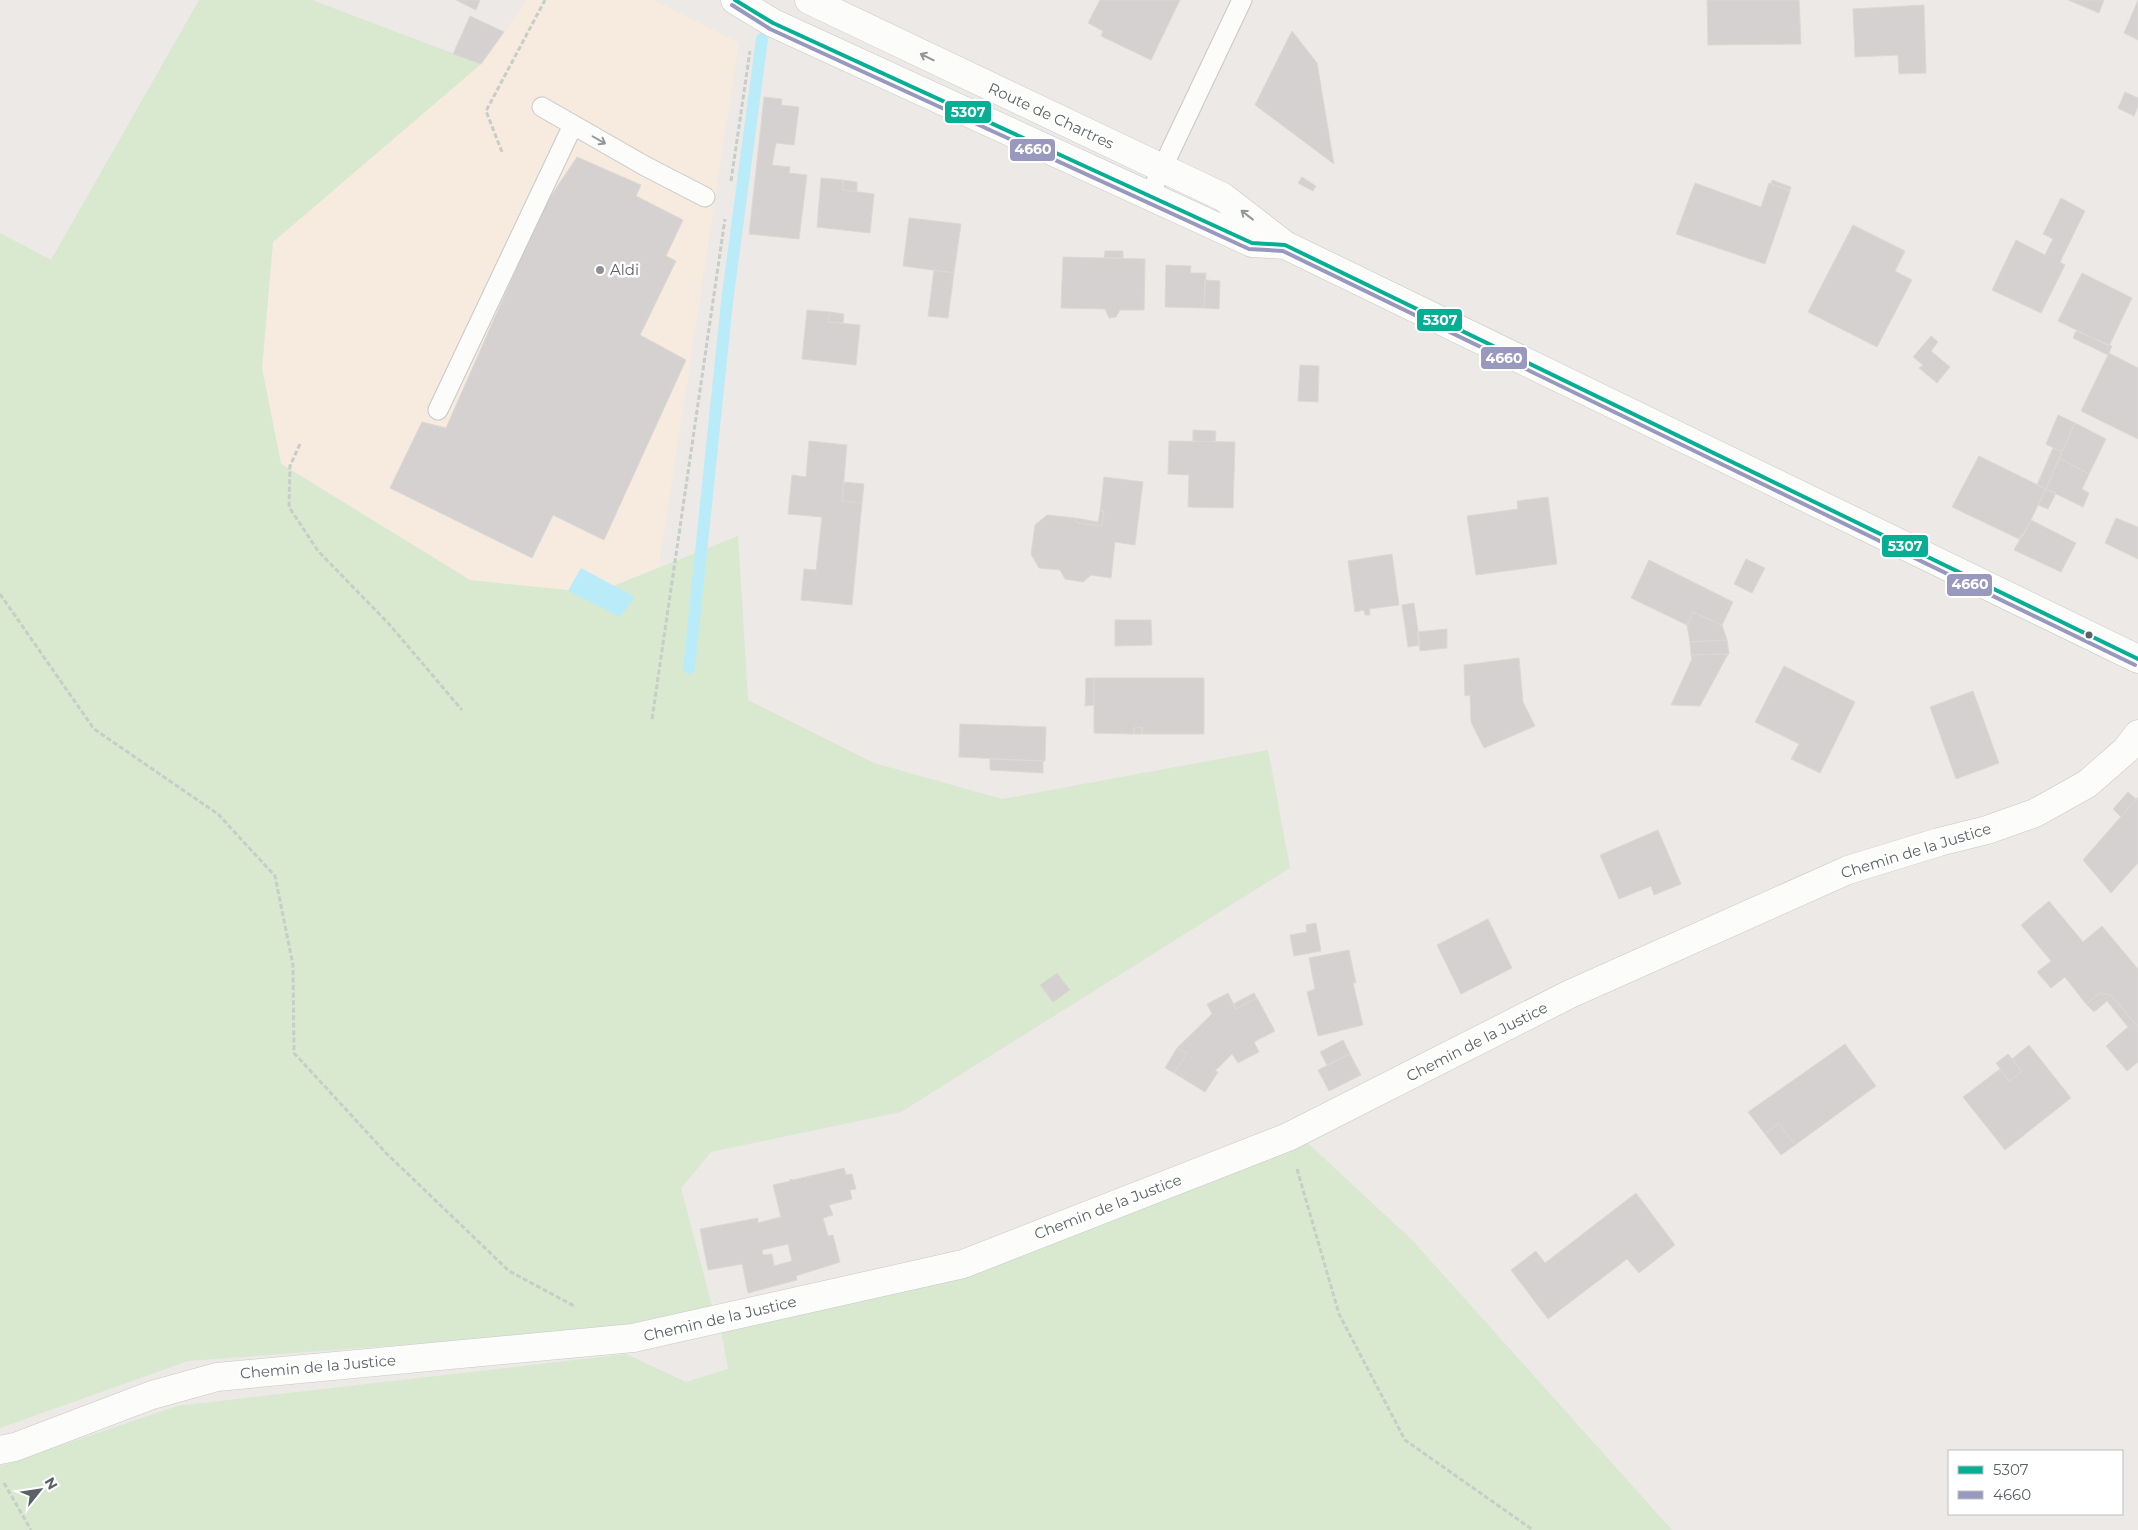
<svg xmlns="http://www.w3.org/2000/svg" width="2138" height="1530" viewBox="0 0 2138 1530" font-family="Montserrat,sans-serif">
<style>
.commercial{fill:#f6ebde}
.green{fill:#d8e9cf}
.water{fill:#b9ecf8}
.lines{fill:none;stroke-linecap:round;stroke-linejoin:round}
.stream{stroke:#b9ecf8;stroke-width:12}
.building{fill:#d4d1d0;stroke:#dcd8d5;fill-rule:evenodd}
.lane-casing{stroke:#c7c8c7;stroke-width:21}
.street-casing{stroke:#c7c8c7;stroke-width:29}
.secondary-casing{stroke:#c7c8c7;stroke-width:29}
.path{stroke:#c7cdc8;stroke-width:3;stroke-dasharray:5 2.5;stroke-linecap:butt}
.lane{stroke:#fcfcfb;stroke-width:19}
.street{stroke:#fcfcfb;stroke-width:28}
.secondary{stroke:#fcfcfb;stroke-width:28}
.bus-1-casing{stroke:#fff;stroke-width:8}
.bus-2-casing{stroke:#fff;stroke-width:8}
.bus-1{stroke:#05af94;stroke-width:4}
.bus-2{stroke:#9998be;stroke-width:4}
.oneway{stroke:#93989a}
.poi-dot{fill:#8e9192;stroke:#fff;stroke-width:2}
.bus-dot{fill:#5b6265;stroke:#fff;stroke-width:2}
.labels{text-anchor:middle;stroke-width:5;stroke-linejoin:round;paint-order:stroke}
.street-label{font-size:15px;fill:#5b6265;stroke:#fff}
.poi-label{font-size:15px;fill:#5b6265;stroke:#fff;text-anchor:start}
.line-badge{stroke:#fff;stroke-width:2}
.badge-label{font-size:14px;text-anchor:middle;font-weight:bold;fill:#fff}
</style>
<rect width="100%" height="100%" fill="#ece9e6"/>
<path class="commercial" d="M 527,0 L 654,0 L 739,43 L 659,567 L 596,593 L 470,580 L 281,463 L 262,368 L 273,242 L 481,64 Z"/>
<path class="green" d="M 199,0 L 312,0 L 481,64 L 273,242 L 262,368 L 281,464 L 470,580 L 596,593 L 738,536 L 748,700 L 874,763 L 1002,799 L 1268,750 L 1290,868 L 901,1112 L 711,1152 L 681,1188 L 712,1306 L 600,1330 L 188,1361 L 0,1428 L 0,233 L 51,260 Z
M 1297,1133 L 1413,1241 L 1672,1530 L 0,1530 L 0,1466 L 177,1406 L 626,1354 L 686,1382 L 728,1369 L 719,1319 L 963,1264 Z"/>
<path class="water" d="M 581,568 L 635,597 L 620,617 L 568,591 Z"/>
<g class="lines">
<path class="stream" d="M 689,668 L 727,302 L 762,39"/>
</g>
<path class="building" d="M 456,0 L 480,0 L 476,10 Z
M 1100,0 L 1180,0 L 1151,60 L 1101,36 L 1103,31 L 1088,23 Z
M 1707,0 L 1799,0 L 1801,44 L 1708,45 Z
M 2068,0 L 2104,0 L 2099,13 Z
M 2138,0 L 2138,40 L 2124,33 Z
M 1924,5 L 1926,73 L 1899,74 L 1898,55 L 1855,57 L 1853,9 Z
M 470,16 L 504,32 L 481,64 L 453,54 Z
M 1292,31 L 1317,63 L 1334,164 L 1255,105 Z
M 2125,92 L 2138,98 L 2138,106 L 2134,116 L 2118,108 Z
M 764,97 L 782,99 L 781,105 L 799,107 L 794,145 L 776,143 L 772,165 L 790,167 L 789,173 L 807,175 L 799,239 L 749,234 Z
M 577,157 L 641,185 L 636,196 L 683,220 L 666,256 L 676,261 L 640,335 L 686,360 L 604,540 L 553,515 L 532,558 L 390,488 L 422,422 L 446,428 L 543,208 Z
M 1302,177 L 1316,186 L 1313,191 L 1298,183 Z
M 821,178 L 843,180 L 843,190 L 874,194 L 870,233 L 817,227 Z
M 843,180 L 857,182 L 857,192 L 843,190 Z
M 1772,180 L 1791,187 L 1790,191 L 1771,184 Z
M 1695,183 L 1761,207 L 1769,183 L 1790,191 L 1765,264 L 1676,234 Z
M 2061,198 L 2085,211 L 2060,262 L 2065,265 L 2041,313 L 1992,290 L 2016,240 L 2045,255 L 2053,239 L 2043,234 Z
M 909,218 L 961,224 L 954,273 L 903,266 Z
M 1853,225 L 1905,251 L 1895,271 L 1912,280 L 1877,347 L 1808,312 Z
M 1105,251 L 1123,251 L 1123,258 L 1104,258 Z
M 1063,257 L 1145,259 L 1144,310 L 1120,310 L 1116,317 L 1109,318 L 1105,309 L 1061,308 Z
M 1166,265 L 1191,266 L 1190,273 L 1206,273 L 1204,308 L 1165,307 Z
M 934,270 L 954,273 L 948,318 L 928,316 Z
M 2082,273 L 2132,298 L 2109,346 L 2058,321 Z
M 1205,280 L 1220,281 L 1219,309 L 1204,308 Z
M 807,310 L 830,312 L 828,322 L 860,325 L 856,365 L 802,359 Z
M 830,312 L 844,314 L 843,323 L 828,322 Z
M 2076,331 L 2112,346 L 2108,355 L 2073,338 Z
M 1931,336 L 1938,342 L 1931,351 L 1950,367 L 1937,383 L 1919,368 L 1923,365 L 1913,357 Z
M 2109,353 L 2138,368 L 2138,439 L 2081,411 Z
M 1300,365 L 1319,366 L 1318,402 L 1298,401 Z
M 2058,415 L 2075,423 L 2062,452 L 2046,444 Z
M 2075,423 L 2106,439 L 2089,474 L 2059,458 Z
M 1193,430 L 1216,431 L 1215,442 L 1193,441 Z
M 809,441 L 847,445 L 842,501 L 862,503 L 852,605 L 801,600 L 804,569 L 816,570 L 822,517 L 788,514 L 792,475 L 806,477 Z
M 1169,441 L 1235,442 L 1233,508 L 1188,507 L 1189,475 L 1168,474 Z
M 2053,448 L 2062,452 L 2046,489 L 2037,485 Z
M 1979,456 L 2046,489 L 2023,536 L 2021,535 L 2019,539 L 1952,507 Z
M 2059,458 L 2089,474 L 2082,489 L 2089,493 L 2083,507 L 2046,489 Z
M 1104,477 L 1143,482 L 1135,545 L 1115,542 L 1111,578 L 1091,575 L 1083,582 L 1065,579 L 1060,570 L 1039,568 L 1031,554 L 1035,525 L 1047,515 L 1075,518 L 1077,523 L 1102,526 L 1104,511 L 1100,511 Z
M 844,482 L 864,484 L 862,503 L 842,501 Z
M 2046,489 L 2056,493 L 2048,509 L 2038,505 Z
M 1548,497 L 1557,564 L 1476,575 L 1467,516 L 1518,509 L 1517,501 Z
M 1100,511 L 1104,511 L 1102,526 L 1077,523 L 1075,518 L 1098,522 Z
M 2116,518 L 2138,527 L 2138,559 L 2105,543 Z
M 2031,520 L 2076,543 L 2061,572 L 2014,550 Z
M 1392,554 L 1399,605 L 1369,609 L 1370,615 L 1365,615 L 1364,610 L 1355,612 L 1348,561 Z
M 1746,559 L 1765,568 L 1752,593 L 1734,584 Z
M 1649,560 L 1733,602 L 1722,625 L 1693,612 L 1687,625 L 1631,598 Z
M 1414,603 L 1420,645 L 1408,647 L 1402,605 Z
M 1693,612 L 1722,625 L 1727,640 L 1690,642 L 1687,625 Z
M 1115,620 L 1151,620 L 1152,645 L 1115,646 Z
M 1447,629 L 1447,648 L 1420,651 L 1417,632 Z
M 1727,640 L 1729,654 L 1691,655 L 1690,642 Z
M 1728,654 L 1700,706 L 1671,705 L 1692,659 L 1691,655 Z
M 1519,658 L 1523,702 L 1535,726 L 1484,748 L 1471,722 L 1470,695 L 1465,696 L 1464,665 Z
M 1784,666 L 1855,702 L 1820,773 L 1791,759 L 1799,744 L 1755,722 Z
M 1086,678 L 1094,678 L 1094,705 L 1085,706 Z
M 1094,678 L 1204,678 L 1204,734 L 1142,734 L 1142,727 L 1134,728 L 1134,734 L 1094,733 Z
M 1973,691 L 1999,763 L 1956,779 L 1930,707 Z
M 960,724 L 1046,727 L 1045,761 L 959,757 Z
M 1142,727 L 1142,734 L 1134,734 L 1134,728 Z
M 990,759 L 1043,761 L 1043,773 L 990,770 Z
M 2128,792 L 2136,799 L 2121,817 L 2113,809 Z
M 2138,797 L 2138,863 L 2111,893 L 2083,860 Z
M 1658,830 L 1681,884 L 1654,895 L 1651,886 L 1619,899 L 1600,855 Z
M 2049,901 L 2083,942 L 2102,926 L 2138,969 L 2138,1027 L 2111,995 L 2100,993 L 2086,1004 L 2065,977 L 2051,988 L 2037,972 L 2051,961 L 2021,925 Z
M 1488,919 L 1512,968 L 1461,994 L 1437,945 Z
M 1316,923 L 1321,951 L 1294,956 L 1290,935 L 1307,932 L 1306,925 Z
M 1349,950 L 1356,983 L 1353,983 L 1363,1025 L 1318,1036 L 1307,992 L 1315,989 L 1309,958 Z
M 1057,973 L 1070,990 L 1053,1002 L 1040,985 Z
M 1228,993 L 1236,1009 L 1257,998 L 1275,1031 L 1254,1042 L 1259,1052 L 1238,1063 L 1232,1054 L 1215,1071 L 1218,1072 L 1205,1092 L 1174,1073 L 1187,1053 L 1177,1048 L 1212,1014 L 1207,1004 Z
M 1254,993 L 1257,998 L 1236,1009 L 1233,1004 Z
M 2100,993 L 2111,995 L 2138,1027 L 2138,1062 L 2127,1071 L 2106,1046 L 2128,1027 L 2107,1001 L 2094,1012 L 2086,1004 Z
M 1343,1040 L 1350,1054 L 1327,1065 L 1320,1052 Z
M 1845,1044 L 1876,1086 L 1795,1145 L 1779,1123 L 1765,1134 L 1748,1112 Z
M 2029,1045 L 2071,1098 L 2005,1150 L 1963,1097 L 2000,1069 L 2009,1081 L 2022,1071 L 2012,1059 Z
M 1177,1048 L 1187,1053 L 1174,1073 L 1165,1068 Z
M 1350,1054 L 1361,1075 L 1329,1091 L 1318,1070 Z
M 2008,1054 L 2022,1071 L 2009,1081 L 1996,1063 Z
M 1779,1123 L 1795,1145 L 1781,1155 L 1765,1134 Z
M 844,1168 L 846,1175 L 852,1174 L 856,1189 L 850,1190 L 852,1199 L 829,1205 L 833,1215 L 823,1218 L 828,1236 L 833,1235 L 840,1262 L 796,1276 L 797,1280 L 748,1293 L 742,1264 L 708,1270 L 700,1229 L 758,1218 L 758,1223 L 781,1217 L 773,1185 L 790,1181 L 790,1179 L 793,1180 ZM 788,1244 L 792,1261 L 774,1266 L 772,1254 L 763,1255 L 762,1250 Z
M 1636,1193 L 1675,1245 L 1639,1273 L 1627,1259 L 1548,1319 L 1511,1270 L 1536,1251 L 1545,1263 Z"/>
<g class="lines">
<defs>
<path id="lane" d="M 542,107 L 645,166 L 705,197
M 1149,196 L 1242,0
M 438,410 L 573,125"/>
<path id="street" d="M 0,1450 L 15,1447 L 152,1395 L 217,1377 L 633,1338 L 963,1264 L 1288,1137 L 1570,994 L 1848,870 L 1939,842 L 1987,830 L 2035,813 L 2087,784 L 2126,750 L 2138,734"/>
<path id="secondary" d="M 735,0 L 773,23 L 1252,243 L 1285,245
M 809,0 L 1223,197 L 1285,245 L 2138,659"/>
</defs>
<use href="#lane" class="lane-casing"/>
<use href="#street" class="street-casing"/>
<use href="#secondary" class="secondary-casing"/>
<path class="path" d="M 502,152 L 486,111 L 545,0
M 731,181 L 750,51
M 300,444 L 290,466 L 289,507 L 318,551 L 389,624 L 462,710
M 0,594 L 94,729 L 218,814 L 275,876 L 293,965 L 294,1053 L 386,1153 L 509,1271 L 576,1307
M 652,719 L 725,219
M 1297,1169 L 1339,1314 L 1405,1440 L 1533,1530
M 4,1483 L 31,1530"/>
<use href="#lane" class="lane"/>
<use href="#street" class="street"/>
<use href="#secondary" class="secondary"/>
<defs>
<path id="bus-1" d="M 735,0 L 773,23 L 1252,243 L 1285,245 L 2138,659"/>
<path id="bus-2" d="M 732,5 L 770,29 L 1249,249 L 1283,251 L 2135,665"/>
</defs>
<use href="#bus-1" class="bus-1-casing"/>
<use href="#bus-2" class="bus-2-casing"/>
<use href="#bus-1" class="bus-1"/>
<use href="#bus-2" class="bus-2"/>
</g>
<defs><path id="oneway-shaft" d="M-6 0H5M1.5-3L5.5 0L1.5 3" fill="none" stroke-width="1.6" stroke-linecap="round" stroke-linejoin="round" transform="scale(1.25)"/></defs>
<g class="oneway">
<use href="#oneway-shaft" transform="translate(927 57) rotate(-154)"/>
<use href="#oneway-shaft" transform="translate(599 140) rotate(30)"/>
<use href="#oneway-shaft" transform="translate(1247 215) rotate(-142)"/>
</g>
<circle class="poi-dot" cx="600" cy="270" r="5"/>
<circle class="bus-dot" cx="2089" cy="635" r="4.5"/>
<g class="labels">
<g class="street-label">
<text transform="translate(1051 116) rotate(25)" y="5">Route de Chartres</text>
<text transform="translate(1916 851) rotate(-17)" y="5">Chemin de la Justice</text>
<text transform="translate(1477 1042) rotate(-27)" y="5">Chemin de la Justice</text>
<text transform="translate(1108 1207) rotate(-21)" y="5">Chemin de la Justice</text>
<text transform="translate(720 1319) rotate(-13)" y="5">Chemin de la Justice</text>
<text transform="translate(318 1367) rotate(-5)" y="5">Chemin de la Justice</text>
</g>
<g class="poi-label">
<text x="610" y="275">Aldi</text>
</g>
</g>
<g class="line-badge">
<rect x="944" y="100" width="48" height="24" rx="5" fill="#05af94"/>
<rect x="1009" y="138" width="47" height="24" rx="5" fill="#9998be"/>
<rect x="1416" y="308" width="47" height="24" rx="5" fill="#05af94"/>
<rect x="1480" y="346" width="48" height="24" rx="5" fill="#9998be"/>
<rect x="1881" y="534" width="48" height="24" rx="5" fill="#05af94"/>
<rect x="1946" y="573" width="47" height="24" rx="5" fill="#9998be"/>
</g>
<g class="badge-label">
<text x="968" y="117">5307</text>
<text x="1033" y="154">4660</text>
<text x="1440" y="325">5307</text>
<text x="1504" y="363">4660</text>
<text x="1905" y="551">5307</text>
<text x="1970" y="589">4660</text>
</g>
<rect x="1948" y="1450" width="175" height="65" fill="#ffffff" stroke="#bdc0c1"/>
<rect x="1958" y="1466" width="25" height="8" fill="#05af94" stroke="#bdc0c1"/>
<text x="1993" y="1475" font-size="15" fill="#5b6265">5307</text>
<rect x="1958" y="1491" width="25" height="8" fill="#9998be" stroke="#bdc0c1"/>
<text x="1993" y="1500" font-size="15" fill="#5b6265">4660</text>
<g transform="translate(40 1490) rotate(60)" stroke="#ffffff" stroke-width="4" paint-order="stroke">
<path d="M0-4L9 19L0 12L-9 19Z" fill="#5b6265"/>
<text y="-8" font-size="14" font-weight="bold" text-anchor="middle" fill="#5b6265">N</text>
</g>
</svg>
